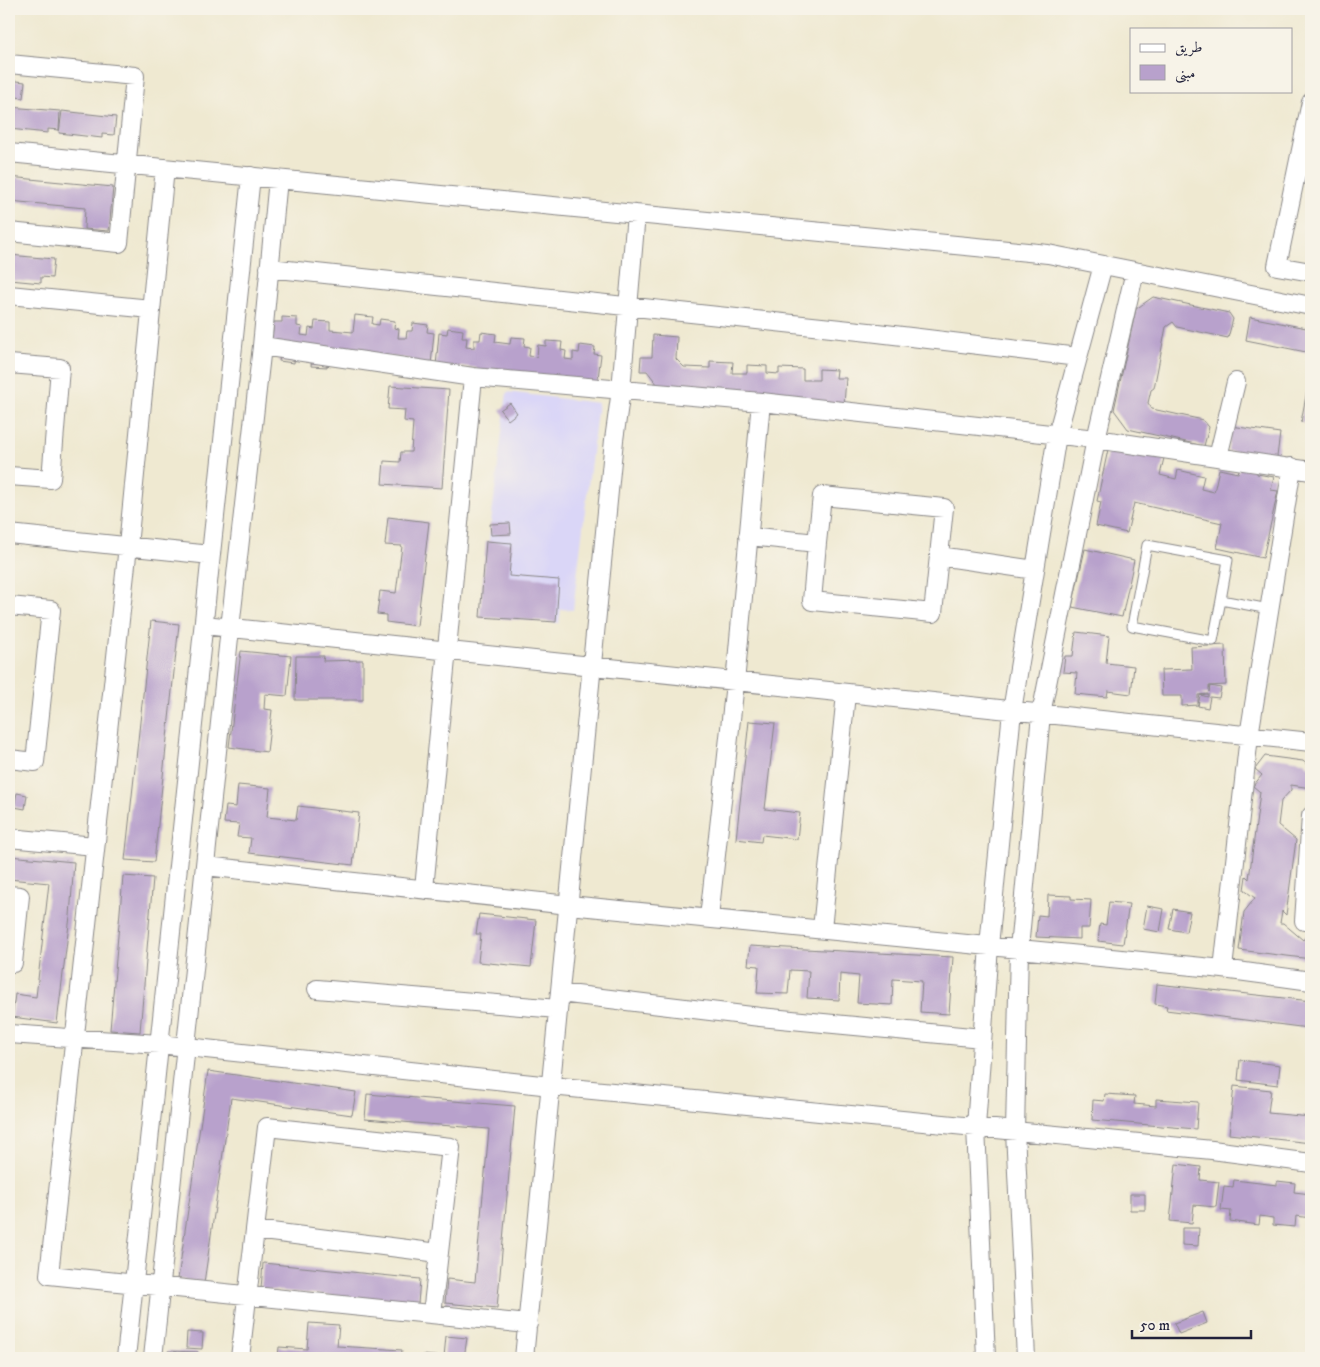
<svg xmlns="http://www.w3.org/2000/svg" width="1320" height="1367" viewBox="0 0 1320 1367" font-family="'IM FELL DW Pica',Amiri,serif">
<style>
.built{fill:#dad6f7}
.building{fill:#b8a1cc}
.lines{fill:none;stroke-linecap:round;stroke-linejoin:round}
.service-casing{stroke:#888686;stroke-width:11}
.minor-casing{stroke:#888686;stroke-width:20}
.service{stroke:#fff;stroke-width:9}
.minor{stroke:#fff;stroke-width:18}
</style>
<rect width="100%" height="100%" fill="#f7f3e8"/>
<filter id="ink" filterUnits="userSpaceOnUse"><feTurbulence type="fractalNoise" baseFrequency=".02" numOctaves="2"/><feDisplacementMap in="SourceGraphic" scale="10" xChannelSelector="R" yChannelSelector="G"/><feConvolveMatrix kernelMatrix="1 2 1 2 8 2 1 2 1" color-interpolation-filters="sRGB"/></filter>
<filter id="wash" filterUnits="userSpaceOnUse"><feTurbulence type="fractalNoise" baseFrequency=".0096" numOctaves="4" result="noise"/><feDisplacementMap in="SourceGraphic" scale="20" xChannelSelector="R" yChannelSelector="G"/><feGaussianBlur stdDeviation="1.12" result="paint"/><feColorMatrix in="noise" values="0 0 0 0 0 0 0 0 0 0 0 0 0 0 0 0 0 1.4 0 .05"/><feComposite in="paint" operator="in"/></filter>
<g filter="url(#wash)">
<rect width="100%" height="100%" fill="#efe9d1"/>
<path class="built" d="M 507,392 L 598,403 L 573,610 L 561,609 L 559,623 L 480,613 Z"/>
<g id="blocks">
<path class="building" d="M 9,80 L 25,82 L 23,98 L 9,96 Z
M 9,107 L 60,111 L 59,130 L 48,129 L 48,133 L 9,129 Z
M 62,111 L 116,117 L 114,135 L 102,134 L 102,138 L 59,133 Z
M 1311,150 L 1311,183 L 1298,176 Z
M 9,177 L 113,187 L 109,231 L 84,229 L 85,208 L 9,201 Z
M 9,255 L 54,259 L 52,278 L 41,277 L 41,283 L 10,280 Z
M 1153,297 L 1229,313 L 1233,319 L 1228,338 L 1177,327 L 1173,322 L 1166,327 L 1154,388 L 1151,390 L 1148,403 L 1152,409 L 1203,420 L 1209,427 L 1204,446 L 1128,429 L 1114,410 L 1136,309 Z
M 355,315 L 373,317 L 372,324 L 379,325 L 380,319 L 395,321 L 394,328 L 399,329 L 398,338 L 406,338 L 407,331 L 412,331 L 413,323 L 428,325 L 427,332 L 434,333 L 431,365 L 409,368 L 410,359 L 392,357 L 327,362 L 327,367 L 311,366 L 312,356 L 295,355 L 294,363 L 279,361 L 280,356 L 270,355 L 274,322 L 282,322 L 282,317 L 297,318 L 297,326 L 302,327 L 301,335 L 308,336 L 309,328 L 314,329 L 315,321 L 330,322 L 330,330 L 353,332 Z
M 1250,317 L 1311,329 L 1311,353 L 1246,340 Z
M 448,328 L 463,330 L 462,338 L 467,338 L 466,347 L 474,348 L 474,340 L 480,340 L 481,332 L 496,334 L 495,342 L 502,343 L 510,344 L 511,337 L 525,338 L 524,346 L 530,347 L 529,356 L 537,357 L 538,345 L 546,346 L 546,341 L 562,342 L 561,350 L 566,351 L 565,359 L 573,360 L 573,352 L 579,353 L 580,345 L 595,347 L 594,354 L 601,355 L 597,386 L 476,377 L 477,368 L 460,366 L 459,374 L 436,366 L 439,333 L 447,334 Z
M 653,335 L 677,337 L 676,359 L 684,367 L 710,368 L 710,361 L 733,362 L 732,373 L 747,373 L 747,365 L 767,366 L 767,373 L 779,374 L 779,368 L 803,369 L 803,380 L 819,380 L 819,369 L 837,370 L 836,378 L 846,378 L 844,405 L 815,412 L 815,399 L 664,393 L 647,371 L 640,371 L 641,357 L 652,357 Z
M 1310,375 L 1311,375 L 1311,424 L 1301,422 Z
M 390,386 L 449,390 L 442,488 L 382,484 L 384,461 L 400,462 L 401,452 L 411,452 L 413,422 L 404,421 L 405,410 L 388,409 Z
M 510,403 L 517,413 L 508,420 L 500,410 Z
M 1231,426 L 1280,433 L 1277,457 L 1228,451 Z
M 1109,445 L 1164,458 L 1160,475 L 1176,479 L 1178,470 L 1204,476 L 1201,489 L 1214,492 L 1219,469 L 1238,473 L 1240,467 L 1257,470 L 1257,474 L 1274,477 L 1271,490 L 1278,491 L 1263,558 L 1217,548 L 1222,523 L 1134,503 L 1127,533 L 1096,526 L 1101,502 L 1097,501 Z
M 388,517 L 429,522 L 417,626 L 386,622 L 386,615 L 377,614 L 380,591 L 396,593 L 402,546 L 385,545 Z
M 510,523 L 511,534 L 491,535 L 490,524 Z
M 486,541 L 512,543 L 509,576 L 559,580 L 556,622 L 480,617 Z
M 1085,549 L 1134,560 L 1122,617 L 1072,607 Z
M 151,621 L 179,624 L 154,862 L 125,860 Z
M 1076,632 L 1109,636 L 1106,663 L 1134,666 L 1131,694 L 1108,691 L 1107,697 L 1075,694 L 1077,673 L 1063,672 L 1065,656 L 1073,656 Z
M 1225,645 L 1226,685 L 1209,686 L 1209,692 L 1210,686 L 1221,688 L 1219,698 L 1210,697 L 1208,708 L 1198,706 L 1200,695 L 1208,697 L 1208,694 L 1198,695 L 1198,705 L 1182,706 L 1182,696 L 1162,696 L 1161,670 L 1192,669 L 1191,647 Z
M 241,651 L 291,656 L 287,696 L 265,694 L 264,709 L 272,710 L 267,752 L 229,747 Z
M 296,656 L 324,656 L 323,661 L 363,660 L 363,700 L 295,700 Z
M 749,721 L 775,723 L 765,809 L 800,813 L 797,839 L 762,835 L 761,842 L 736,839 Z
M 1265,756 L 1303,761 L 1311,768 L 1311,788 L 1291,785 L 1291,790 L 1281,801 L 1278,825 L 1296,840 L 1286,915 L 1282,911 L 1280,923 L 1283,923 L 1303,940 L 1307,935 L 1311,936 L 1311,959 L 1239,950 L 1244,912 L 1255,898 L 1244,890 L 1246,876 L 1249,879 L 1260,792 L 1253,786 L 1262,775 L 1255,769 Z
M 238,785 L 270,788 L 267,817 L 296,820 L 298,806 L 359,813 L 353,865 L 249,853 L 251,838 L 237,837 L 239,824 L 224,823 L 226,806 L 236,807 Z
M 17,793 L 27,795 L 25,809 L 14,807 Z
M 9,856 L 74,862 L 70,916 L 57,1023 L 12,1017 L 15,994 L 36,997 L 49,883 L 9,879 Z
M 123,876 L 153,878 L 140,1032 L 110,1030 Z
M 1048,895 L 1071,896 L 1071,899 L 1091,900 L 1089,928 L 1080,928 L 1080,939 L 1036,937 L 1038,915 L 1047,916 Z
M 1109,902 L 1129,904 L 1123,944 L 1098,941 L 1100,924 L 1106,925 Z
M 1147,906 L 1164,909 L 1160,932 L 1143,929 Z
M 1173,909 L 1190,912 L 1186,932 L 1169,929 Z
M 479,914 L 536,920 L 531,967 L 478,962 L 481,934 L 476,934 Z
M 750,946 L 953,957 L 949,1014 L 920,1012 L 922,981 L 893,979 L 892,1005 L 857,1003 L 859,976 L 840,974 L 839,1000 L 807,998 L 809,971 L 790,970 L 788,994 L 757,993 L 759,966 L 748,965 Z
M 1157,984 L 1311,1001 L 1308,1028 L 1166,1010 L 1167,1006 L 1155,1004 Z
M 1240,1060 L 1280,1065 L 1278,1085 L 1238,1080 Z
M 208,1071 L 356,1092 L 352,1115 L 231,1098 L 204,1283 L 178,1279 Z
M 1234,1086 L 1271,1090 L 1268,1113 L 1311,1117 L 1311,1143 L 1229,1134 Z
M 367,1094 L 515,1106 L 497,1308 L 445,1303 L 447,1279 L 475,1282 L 489,1129 L 365,1119 Z
M 1105,1094 L 1135,1096 L 1134,1104 L 1156,1106 L 1156,1099 L 1198,1102 L 1196,1129 L 1092,1120 L 1093,1100 L 1104,1101 Z
M 1176,1164 L 1201,1167 L 1200,1180 L 1219,1182 L 1216,1207 L 1194,1205 L 1192,1223 L 1170,1221 Z
M 1234,1180 L 1277,1185 L 1277,1181 L 1295,1183 L 1294,1192 L 1311,1194 L 1311,1218 L 1296,1216 L 1295,1227 L 1273,1225 L 1273,1218 L 1260,1216 L 1259,1225 L 1230,1221 L 1231,1211 L 1221,1210 L 1224,1186 L 1233,1187 Z
M 1130,1194 L 1145,1194 L 1145,1210 L 1130,1210 Z
M 1182,1228 L 1199,1228 L 1198,1246 L 1182,1245 Z
M 263,1263 L 420,1279 L 418,1304 L 261,1289 Z
M 1203,1312 L 1207,1323 L 1179,1334 L 1174,1323 Z
M 309,1323 L 339,1325 L 337,1346 L 402,1350 L 401,1358 L 278,1358 L 279,1347 L 307,1349 Z
M 187,1332 L 203,1333 L 202,1349 L 186,1348 Z
M 446,1336 L 467,1338 L 464,1358 L 422,1358 L 423,1355 L 444,1357 Z
M 168,1351 L 198,1352 L 197,1358 L 167,1358 Z"/>
</g>
</g>
<g filter="url(#ink)">
<use href="#blocks" fill-opacity="0" stroke="#888686" stroke-width="1"/>
<g class="lines">
<defs>
<path id="service" d="M 1221,600 L 1213,641 L 1132,626 L 1147,545 L 1228,560 L 1221,600 L 1269,609"/>
<path id="minor" d="M 9,64 L 135,76 L 119,243 L 9,232
M 1311,102 L 1277,266 L 1311,272
M 9,153 L 1048,254 L 1311,306
M 165,168 L 128,546 L 49,1275 L 528,1324
M 269,268 L 869,332 L 1078,357
M 9,295 L 151,309
M 262,346 L 473,377 L 761,402 L 1096,439 L 1311,471
M 9,364 L 60,368 L 51,479 L 9,476
M 1218,457 L 1236,382
M 9,534 L 211,555
M 748,536 L 817,543 L 822,496 L 944,508 L 933,613 L 812,601 L 817,543
M 939,556 L 1035,570
M 9,606 L 51,610 L 35,762 L 9,759
M 204,625 L 1311,742
M 1311,816 L 1304,921 L 1311,921
M 9,838 L 95,846
M 205,866 L 569,905 L 1223,969 L 1311,981
M 424,889 L 473,377
M 9,895 L 20,896 L 13,963 L 9,963
M 709,918 L 735,683 L 761,402
M 822,929 L 846,694
M 1223,969 L 1249,736 L 1292,467
M 317,989 L 558,1009
M 560,993 L 760,1017 L 982,1038
M 9,1034 L 159,1044 L 551,1086 L 1212,1150 L 1311,1163
M 255,1230 L 439,1253
M 126,1358 L 251,176
M 153,1358 L 230,628 L 262,346 L 278,179
M 240,1358 L 267,1127 L 451,1147 L 432,1314
M 524,1358 L 614,440 L 621,390 L 636,214
M 986,1358 L 976,1127 L 989,946 L 1012,711 L 1057,435 L 1103,265
M 1026,1358 L 1015,1131 L 1019,949 L 1041,714 L 1096,439 L 1135,271"/>
</defs>
<use href="#service" class="service-casing"/>
<use href="#minor" class="minor-casing"/>
<use href="#service" class="service"/>
<use href="#minor" class="minor"/>
</g>
</g>
<rect width="1320" height="1367" fill="none" stroke="#f7f3e8" stroke-width="30"/>
<rect x="1130" y="28" width="162" height="65" fill="#f7f3e8" stroke="#a29fa3"/>
<rect x="1140" y="44" width="25" height="8" fill="#ffffff" stroke="#a29fa3"/>
<text x="1175" y="52" font-size="15" fill="#22223b">طريق</text>
<rect x="1140" y="65" width="25" height="15" fill="#b8a1cc" stroke="#a29fa3"/>
<text x="1175" y="78" font-size="15" fill="#22223b">مبنى</text>
<path d="M1132 1330v8h119v-8" fill="none" stroke="#22223b" stroke-width="2.5"/>
<text x="1140" y="1330" font-size="15" fill="#22223b" stroke="#f7f3e8" stroke-width="4" paint-order="stroke">50 m</text>
</svg>
